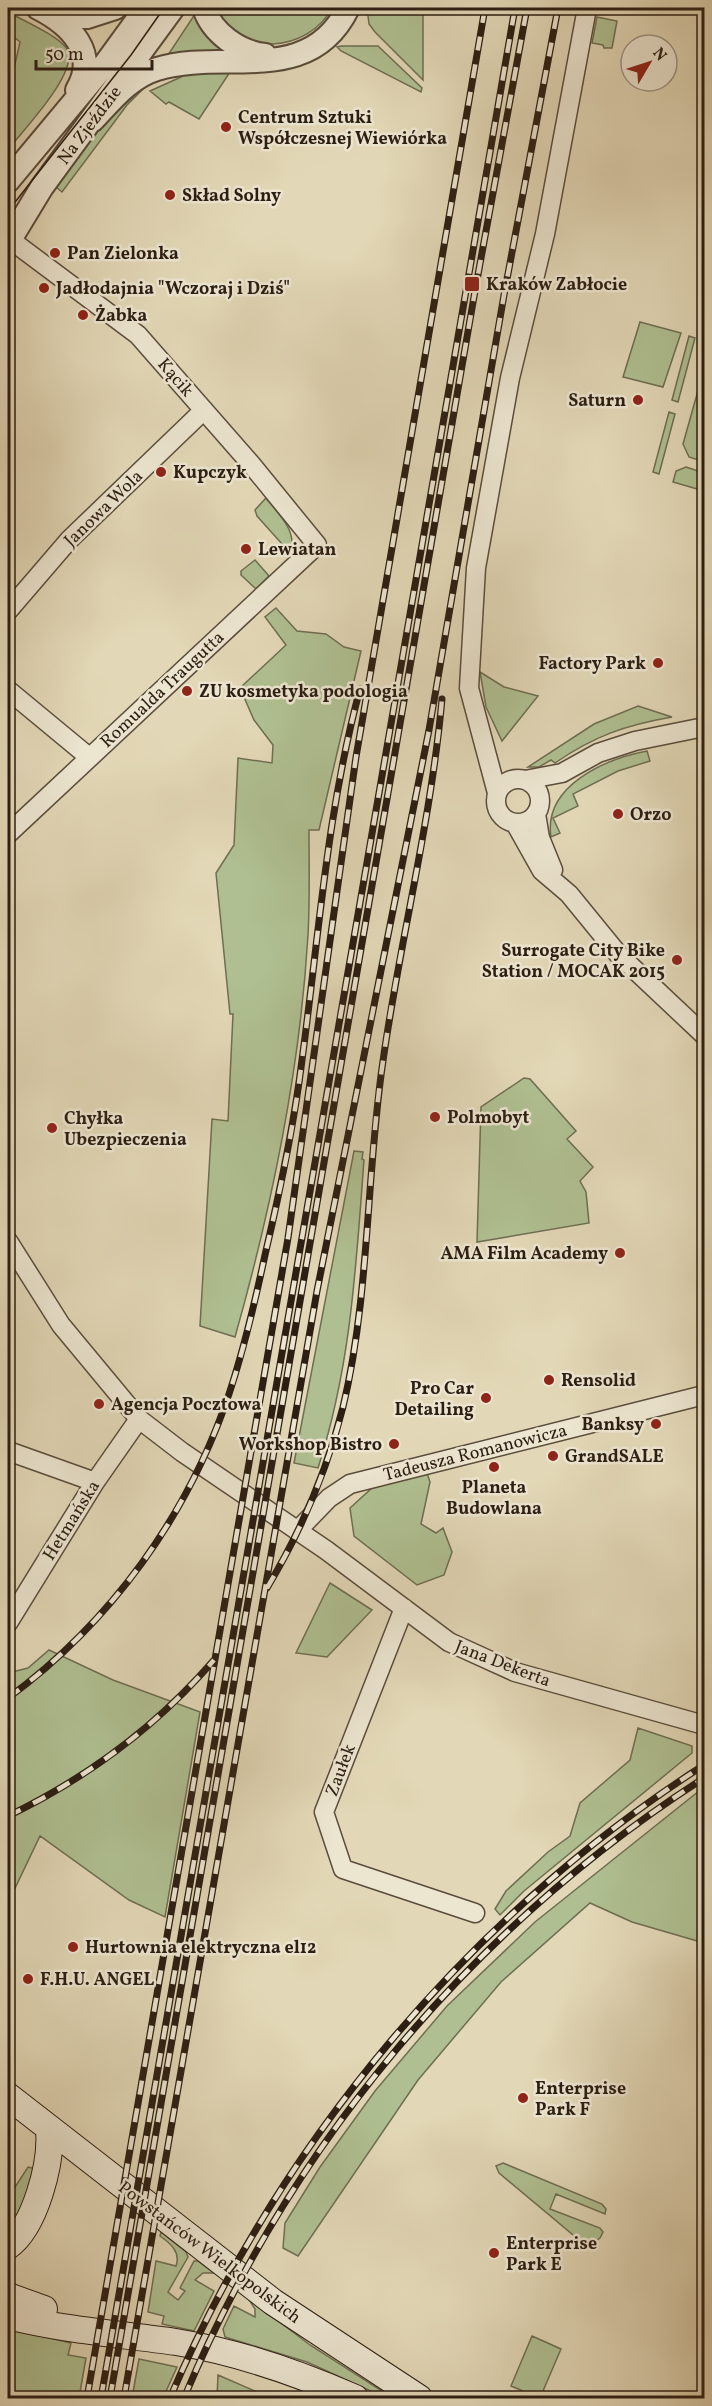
<svg xmlns="http://www.w3.org/2000/svg" width="712" height="2406" viewBox="0 0 712 2406" font-family="Vollkorn,serif">
<style>
.green{fill:#afbf91;stroke:#6e6e52;stroke-width:1.5}
.lines{fill:none;stroke-linecap:round;stroke-linejoin:round}
.minor-casing{stroke:#5a4c3c;stroke-width:21}
.tertiary-casing{stroke:#5a4c3c;stroke-width:26}
.secondary-casing{stroke:#2c1e13;stroke-width:28}
.minor{stroke:#ece5d0;stroke-width:18}
.tertiary{stroke:#ece5d0;stroke-width:22}
.secondary{stroke:#ece5d0;stroke-width:26}
.tram{stroke:#2c1e13;stroke-width:1.5}
.rail-casing{stroke:#2c1e13;stroke-width:7}
.rail{stroke:#ece5d0;stroke-width:4.5;stroke-dasharray:14;stroke-linecap:butt}
.poi-dot{fill:#8f2418;stroke:#ece5d0;stroke-width:2}
.labels{text-anchor:middle;stroke-width:5;stroke-linejoin:round;paint-order:stroke}
.poi-label{font-size:18px;font-weight:bold;fill:#2c1e13;stroke:#ece5d0;text-anchor:start}
.street-label{font-size:18px;fill:#2c1e13;stroke:#ece5d0}
</style>
<rect width="100%" height="100%" fill="#e2d7b6"/>
<filter id="stains"><feTurbulence type="fractalNoise" baseFrequency=".00333" numOctaves="4"/><feColorMatrix values="0 0 0 0 .2 0 0 0 0 .09 0 0 0 0 .02 0 0 0 .5 -.17"/></filter>
<radialGradient id="worn" r=".72"><stop offset=".6" stop-color="#630" stop-opacity="0"/><stop offset="1" stop-color="#630" stop-opacity=".3"/></radialGradient>
<path class="green" d="M 199,8 L 237,52 L 164,61 Z
M 216,8 L 332,8 C 309,52 236,60 216,8 Z
M 367,8 L 423,8 L 423,80 L 375,32 L 369,24 Z
M 8,12 C 22,20 59,36 67,49 C 80,72 22,131 8,150 L 8,95 L 20,42 L 8,32 Z
M 597,17 L 617,21 L 612,48 L 604,48 L 603,45 L 592,43 Z
M 341,46 L 378,46 L 422,88 L 421,92 L 341,51 L 337,47 Z
M 230,72 L 199,119 L 169,102 L 166,104 L 150,91 L 181,77 L 180,73 Z
M 143,83 L 146,86 L 127,105 L 62,192 L 56,187 L 111,113 Z
M 640,322 L 681,333 L 663,387 L 623,377 Z
M 689,336 L 695,338 L 678,402 L 672,400 Z
M 704,382 L 704,462 L 689,457 L 683,444 L 699,387 Z
M 669,412 L 675,414 L 659,474 L 653,472 Z
M 686,467 L 704,473 L 704,491 L 673,482 L 676,471 Z
M 266,498 C 280,516 297,530 291,554 L 257,516 L 255,510 Z
M 255,560 L 269,576 L 256,589 L 241,575 L 241,571 Z
M 276,608 L 297,631 L 326,634 L 344,647 L 361,651 L 319,830 L 309,830 C 309,865 310,900 308,935 C 300,1071 272,1206 235,1337 L 200,1326 L 212,1119 L 228,1121 L 233,1014 L 230,1014 L 216,873 L 234,845 L 238,758 L 272,763 L 273,745 L 254,720 L 240,688 L 286,645 L 265,617 Z
M 480,672 L 504,687 L 538,696 L 502,741 L 486,707 Z
M 638,706 L 672,717 C 626,725 594,736 555,763 L 551,760 L 539,767 L 528,767 L 594,724 Z
M 647,751 L 650,761 L 618,771 L 573,794 L 578,806 L 553,818 L 560,833 L 551,837 C 543,786 605,759 647,751 Z
M 524,1078 L 530,1079 L 576,1131 L 567,1139 L 593,1167 L 580,1181 L 586,1192 L 589,1223 L 477,1242 L 481,1107 Z
M 354,1151 L 363,1152 L 362,1159 L 364,1160 C 356,1266 351,1366 318,1468 L 294,1463 Z
M 427,1473 L 430,1482 L 421,1524 L 436,1533 L 443,1528 L 452,1552 L 444,1575 L 417,1585 L 354,1536 L 350,1508 L 372,1488 Z
M 330,1583 L 372,1610 L 327,1657 L 296,1653 Z
M 49,1650 L 113,1680 L 200,1712 L 165,1917 L 129,1900 L 40,1836 L 8,1903 L 8,1673 L 28,1668 Z
M 638,1728 L 692,1746 L 692,1753 L 524,1891 L 500,1915 L 495,1909 L 506,1891 L 548,1852 L 570,1836 L 580,1803 L 630,1760 Z
M 704,1787 L 704,1943 L 632,1922 L 590,1903 L 501,1982 L 418,2080 L 298,2256 L 283,2248 L 285,2223 L 320,2167 L 375,2091 L 447,2006 L 535,1922 Z
M 503,2163 L 602,2204 L 606,2209 L 605,2214 L 556,2194 L 550,2209 L 600,2228 L 603,2232 L 600,2238 L 592,2244 L 578,2239 L 499,2173 L 496,2166 Z
M 28,2167 L 36,2169 L 24,2208 L 8,2230 L 8,2198 Z
M 161,2232 L 186,2252 L 188,2257 L 168,2292 L 178,2300 L 185,2291 L 180,2288 L 194,2261 L 198,2261 L 214,2273 L 203,2273 L 195,2280 L 214,2291 L 194,2331 L 162,2324 L 164,2316 L 148,2312 L 156,2261 L 176,2266 C 181,2252 170,2243 160,2236 Z
M 248,2298 L 310,2345 L 393,2398 L 386,2398 L 307,2362 L 225,2337 L 223,2329 L 234,2306 L 255,2317 L 255,2309 Z
M 8,2328 L 71,2343 L 68,2355 L 86,2358 L 79,2398 L 8,2398 Z
M 532,2336 L 561,2349 L 540,2398 L 511,2386 Z
M 139,2359 L 177,2367 L 163,2398 L 132,2398 Z
M 218,2375 L 271,2398 L 197,2398 L 217,2397 Z"/>
<g class="lines">
<defs>
<path id="minor" d="M 8,238 L 138,335 L 251,464 L 317,545 L 8,834
M 8,611 L 69,540 L 204,410
M 8,690 L 89,757
M496 801a22 22 0 1 1 44 0a22 22 0 1 1-44 0Z
M 525,780 L 562,773 L 598,753 L 635,741 L 704,727
M 497,793 L 469,688 L 476,568 L 510,378 L 545,234 L 587,8
M 536,814 L 540,838 L 553,870
M 515,823 L 542,871 L 569,894 L 618,954 L 704,1035
M 8,1241 L 61,1325 L 139,1419 L 182,1452 L 326,1550 L 449,1642 L 515,1672 L 704,1725
M 8,1451 L 95,1482
M 297,1531 L 329,1498 L 350,1484 L 704,1395
M 404,1608 L 324,1812 L 343,1869 L 475,1913
M 8,1623 L 95,1482 L 139,1419"/>
<path id="tertiary" d="M 38,8 C 71,25 99,53 77,90
M 204,8 C 212,33 239,52 265,55
M 54,16 L 87,17 L 115,8
M 93,120 C 112,100 130,77 157,69 C 224,48 309,88 348,8
M 8,181 L 103,67 L 146,8
M 8,243 L 42,187 L 173,8"/>
<path id="secondary" d="M 8,2096 L 273,2302 L 419,2398
M 8,2246 C 35,2227 52,2163 49,2130
M 8,2296 L 44,2309
M 8,2316 C 63,2330 119,2334 176,2342 C 238,2352 298,2373 355,2398"/>
</defs>
<use href="#minor" class="minor-casing"/>
<use href="#tertiary" class="tertiary-casing"/>
<use href="#secondary" class="secondary-casing"/>
<use href="#minor" class="minor"/>
<use href="#tertiary" class="tertiary"/>
<use href="#secondary" class="secondary"/>
<path class="tram" d="M 8,211 L 131,55 L 164,8"/>
<defs>
<path id="rail" d="M 267,1588 C 301,1531 327,1471 343,1407 C 370,1294 366,1175 383,1061 C 400,940 431,822 442,699
M 8,1698 C 111,1622 188,1516 229,1394 C 244,1349 255,1302 265,1255 C 280,1191 294,1126 302,1060 C 319,935 327,811 360,689
M 8,1816 C 87,1778 156,1727 214,1660
M 87,2398 L 288,1238 L 356,757 L 485,8
M 101,2398 L 515,8
M 110,2398 L 475,291 L 527,8
M 124,2398 L 317,1291 L 429,730 L 504,295 L 558,8
M 170,2398 C 280,2141 469,1916 704,1765
M 184,2398 C 290,2145 473,1926 704,1778"/>
</defs>
<use href="#rail" class="rail-casing"/>
<use href="#rail" class="rail"/>
</g>
<g class="poi-dot">
<circle cx="226" cy="127" r="6"/>
<circle cx="170" cy="195" r="6"/>
<circle cx="55" cy="253" r="6"/>
<rect x="464" y="276" width="16" height="16" rx="3"/>
<circle cx="44" cy="288" r="6"/>
<circle cx="83" cy="315" r="6"/>
<circle cx="638" cy="400" r="6"/>
<circle cx="161" cy="472" r="6"/>
<circle cx="246" cy="549" r="6"/>
<circle cx="658" cy="663" r="6"/>
<circle cx="187" cy="691" r="6"/>
<circle cx="618" cy="814" r="6"/>
<circle cx="677" cy="960" r="6"/>
<circle cx="435" cy="1117" r="6"/>
<circle cx="52" cy="1128" r="6"/>
<circle cx="620" cy="1253" r="6"/>
<circle cx="549" cy="1380" r="6"/>
<circle cx="486" cy="1398" r="6"/>
<circle cx="99" cy="1404" r="6"/>
<circle cx="656" cy="1424" r="6"/>
<circle cx="394" cy="1444" r="6"/>
<circle cx="553" cy="1456" r="6"/>
<circle cx="494" cy="1467" r="6"/>
<circle cx="73" cy="1947" r="6"/>
<circle cx="28" cy="1979" r="6"/>
<circle cx="523" cy="2098" r="6"/>
<circle cx="494" cy="2253" r="6"/>
</g>
<g class="labels">
<g class="poi-label">
<text x="238" y="123">Centrum Sztuki<tspan x="238" dy="21">Współczesnej Wiewiórka</tspan></text>
<text x="182" y="201">Skład Solny</text>
<text x="67" y="259">Pan Zielonka</text>
<text x="486" y="290">Kraków Zabłocie</text>
<text x="56" y="294">Jadłodajnia "Wczoraj i Dziś"</text>
<text x="95" y="321">Żabka</text>
<text x="626" y="406" text-anchor="end">Saturn</text>
<text x="173" y="478">Kupczyk</text>
<text x="258" y="555">Lewiatan</text>
<text x="646" y="669" text-anchor="end">Factory Park</text>
<text x="199" y="697">ZU kosmetyka podologia</text>
<text x="630" y="820">Orzo</text>
<text x="665" y="956" text-anchor="end">Surrogate City Bike<tspan x="665" dy="21">Station / MOCAK 2015</tspan></text>
<text x="447" y="1123">Polmobyt</text>
<text x="64" y="1124">Chyłka<tspan x="64" dy="21">Ubezpieczenia</tspan></text>
<text x="608" y="1259" text-anchor="end">AMA Film Academy</text>
<text x="561" y="1386">Rensolid</text>
<text x="474" y="1394" text-anchor="end">Pro Car<tspan x="474" dy="21">Detailing</tspan></text>
<text x="111" y="1410">Agencja Pocztowa</text>
<text x="644" y="1430" text-anchor="end">Banksy</text>
<text x="382" y="1450" text-anchor="end">Workshop Bistro</text>
<text x="565" y="1462">GrandSALE</text>
<text x="494" y="1493" text-anchor="middle">Planeta<tspan x="494" dy="21">Budowlana</tspan></text>
<text x="85" y="1953">Hurtownia elektryczna el12</text>
<text x="40" y="1985">F.H.U. ANGEL</text>
<text x="535" y="2094">Enterprise<tspan x="535" dy="21">Park F</tspan></text>
<text x="506" y="2249">Enterprise<tspan x="506" dy="21">Park E</tspan></text>
</g>
<g class="street-label">
<text transform="translate(89 125) rotate(-53)" y="6">Na Zjeździe</text>
<text transform="translate(176 377) rotate(49)" y="6">Kącik</text>
<text transform="translate(103 508) rotate(-44)" y="6">Janowa Wola</text>
<text transform="translate(162 689) rotate(-43)" y="6">Romualda Traugutta</text>
<text transform="translate(475 1452) rotate(-14)" y="6">Tadeusza Romanowicza</text>
<text transform="translate(71 1520) rotate(-58)" y="6">Hetmańska</text>
<text transform="translate(503 1663) rotate(21)" y="6">Jana Dekerta</text>
<text transform="translate(340 1770) rotate(-69)" y="6">Zaułek</text>
<text transform="translate(210 2252) rotate(37)" y="6">Powstańców Wielkopolskich</text>
</g>
</g>
<rect width="712" height="2406" fill="none" stroke="#e2d7b6" stroke-width="30"/>
<rect x="9" y="9" width="694" height="2388" fill="none" stroke="#2c1e13" stroke-width="3"/>
<rect x="15" y="15" width="682" height="2376" fill="none" stroke="#2c1e13" stroke-width="1.5"/>
<g transform="translate(649 63) rotate(51)"><circle r="28" fill="#ece5d0" stroke="#9f9584" stroke-width="1.5"/>
<path d="M0-4.5L10 22L0 15L-10 22Z" fill="#8f2418"/>
<text y="-9" font-size="16" font-weight="bold" text-anchor="middle" fill="#2c1e13">N</text>
</g>
<path d="M36 60v9h116v-9" fill="none" stroke="#2c1e13" stroke-width="3"/>
<text x="45" y="60" font-size="18" fill="#2c1e13" stroke="#ece5d0" stroke-width="4.5" paint-order="stroke">50 m</text>
<rect width="100%" height="100%" filter="url(#stains)"/>
<rect width="100%" height="100%" fill="url(#worn)"/>
</svg>
